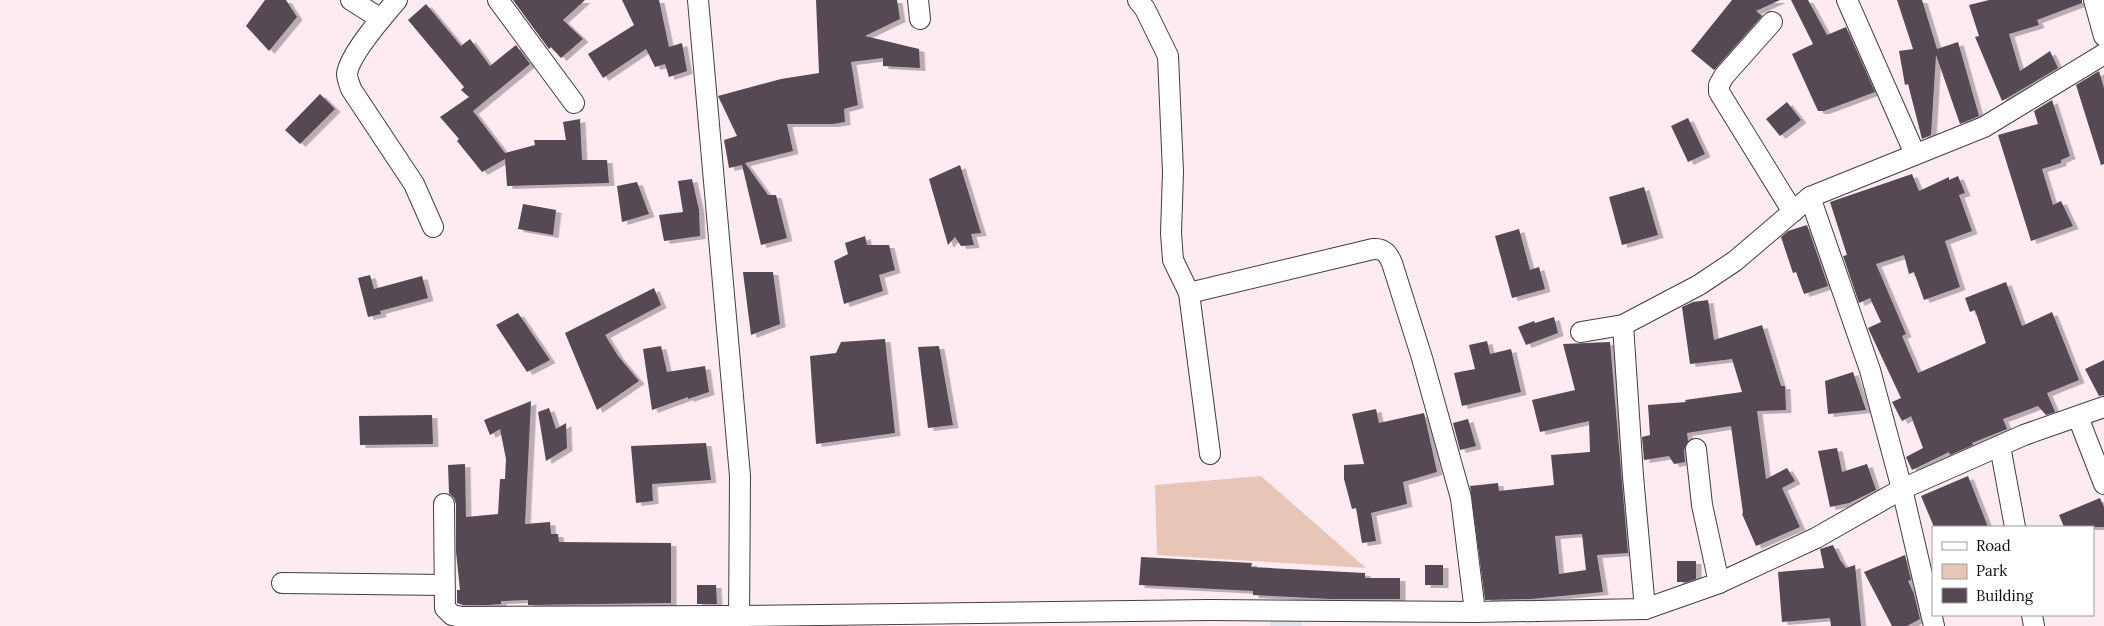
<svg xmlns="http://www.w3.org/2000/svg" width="2104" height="626" viewBox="0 0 2104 626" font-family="Lora,serif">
<defs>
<filter id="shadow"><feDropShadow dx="5.5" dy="3" stdDeviation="0" flood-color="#0004"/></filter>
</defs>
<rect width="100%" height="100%" fill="#feebf2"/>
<path fill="#e0e3eb" d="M1270,619L1302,620V626H1270Z"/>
<path fill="#e7c6b7" d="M1261,476L1366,568L1157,555L1155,485Z"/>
<g fill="#544952" fill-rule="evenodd" filter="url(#shadow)">
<path d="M265,0H286L297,17L269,51L246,26Z"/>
<path d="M513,0H585L563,20L583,39L561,58L551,47L549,49Z"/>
<path d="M622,0H659L669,47L682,43L687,71L669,77L665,64L655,67L646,49L603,78L588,54L634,25Z"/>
<path d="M816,0H897L900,19L865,36L919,49L920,68L883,66V58L851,62L858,105L844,109L845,122L833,124H787L793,151L745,163L768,195H776L787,238L761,245L742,165L729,168L724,140L737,136L718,96L781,79L819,73Z"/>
<path d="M1732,0H1780L1756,11L1762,16L1714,70L1691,51Z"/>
<path d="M1791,0H1808L1827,35L1846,27L1875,92L1824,111H1818L1792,54L1813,44Z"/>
<path d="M1897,0H1922L1937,49L1958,42L1979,116L1960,124L1936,55L1931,135L1922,139L1908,84L1905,85L1899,51L1913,49Z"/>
<path d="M1989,0H2082V3L2037,20L2039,25L2009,34L2020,71L2050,51L2058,68L2002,101L1975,37L1979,36L1969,5Z"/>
<path d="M426,4L461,46L470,39L490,66L516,45L530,64L473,111L505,153L535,145L534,140H566L563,122L580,119L582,160H607L609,183L507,186L505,159L482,172L457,141L459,139L440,117L469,97L461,90L464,87L408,20Z"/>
<path d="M2099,71L2104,88V164L2101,165L2076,85Z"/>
<path d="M320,94L335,109L300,144L285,130Z"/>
<path d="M2052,100L2070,156L2061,160V163L2042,169L2053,205L2061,201L2073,226L2031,241L1998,135L2038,124L2034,111Z"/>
<path d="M1787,102L1801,120L1780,136L1766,119Z"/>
<path d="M1688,118L1705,154L1688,162L1671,126Z"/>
<path d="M960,165L981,233L971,234L974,245L961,246L955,237L948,245L929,179Z"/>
<path d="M1912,174L1919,191L1949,177V180L1958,176L1965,193L1959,195L1972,231L1945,241L1960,287L1924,300L1914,272L1909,274L1904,255L1876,264L1906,334L1902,336L1918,373L1986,343L1975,310L1970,312L1965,298L2006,282L2022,326L2052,312L2079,380L2047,393L2055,412L2046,415L2038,406L2003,419L2007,429L1972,443L1973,445L1950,455L1949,452L1912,470L1906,457L1923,448L1911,416L1902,421L1892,402L1901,398L1868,328L1881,322L1870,298L1859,303L1843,256L1847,255L1830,202Z"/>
<path d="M692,179L699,210L700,236L664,241L659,215L683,212L678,181Z"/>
<path d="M637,182L649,214L622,222L617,186Z"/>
<path d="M1644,187L1658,235L1622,245L1609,197Z"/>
<path d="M523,204L556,210L553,235L518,229Z"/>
<path d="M1807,225L1828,286L1804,294L1796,272L1793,273L1781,237L1788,231Z"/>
<path d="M1519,229L1530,270L1539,267L1545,289L1512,298L1495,236Z"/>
<path d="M865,236L867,245H889L895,270L879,275L883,291L844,304L834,261L848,254L845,243Z"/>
<path d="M743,272H773L780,324L751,335Z"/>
<path d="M370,275L374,289L422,276L428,298L380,311L381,314L368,317L358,278Z"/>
<path d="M654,288L661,305L605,335L618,356L639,381L597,410L565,333Z"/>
<path d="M1708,300L1714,340L1762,325L1781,386H1785L1786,410L1757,411L1766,479L1787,468L1795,481L1782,488L1800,527L1756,546L1742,514L1743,513L1731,426L1687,433L1688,441L1684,450L1685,462L1674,464L1669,456L1644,460L1642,437L1650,435L1648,405L1686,402L1685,400L1742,392L1732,359L1690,364L1682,307L1693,302Z"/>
<path d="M518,313L550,360L527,372L496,325Z"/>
<path d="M1554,317L1558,333L1526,345L1518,327L1534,321L1535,323Z"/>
<path d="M885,339L895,433L816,444L810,356L836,353L841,342Z"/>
<path d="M1487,341L1490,354L1511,349L1521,392L1462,406L1454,373L1475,369L1469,345Z"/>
<path d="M1610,342L1628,553L1597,555L1603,592L1531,599L1485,600L1470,486L1498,483L1499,491L1554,485L1551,455L1590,452L1589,421L1540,432L1532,400L1575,390L1563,344ZM1582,534L1586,570L1559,574L1555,536Z"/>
<path d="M661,346L667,372L705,366L709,392L688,399V397L652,410L643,349Z"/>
<path d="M939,346L953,425L928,428L918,347Z"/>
<path d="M2104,360V395L2099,396L2085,369Z"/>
<path d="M1853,372L1866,410L1828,414L1825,381Z"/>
<path d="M531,401L525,524L550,522L551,534H558L559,542L671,543V603L528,605V600L501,601V604L488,605H463L457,603V590H460L456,552V504L454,498L449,493L448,465L465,464L466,517L498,514L500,479H505L506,459L500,429L490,435L484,420Z"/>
<path d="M549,408L556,429L566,423L567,448L546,461L538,412Z"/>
<path d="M1376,409L1379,423L1424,413L1437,472L1403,482L1407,504L1371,513L1376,541L1362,543L1356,508L1352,509L1344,479V465L1364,464L1352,414Z"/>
<path d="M432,415L433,444L360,445L359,416Z"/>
<path d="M1468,419L1476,446L1460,450L1453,423Z"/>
<path d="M706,443L711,480L652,484L653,501L636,503L631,446Z"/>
<path d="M1837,448L1842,472L1867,464L1876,490L1849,503L1830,507L1818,451Z"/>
<path d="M1968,476L1988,527H1934L1921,496Z"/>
<path d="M2100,498L2104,507V527H2064L2059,515Z"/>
<path d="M1833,545L1840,560L1846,568L1855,565L1861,626H1831L1830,618L1782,622L1778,572L1824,568L1820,549Z"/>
<path d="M1905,555L1911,580L1908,581L1914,594L1920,619L1907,626H1892L1864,572Z"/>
<path d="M1141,557L1252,563L1251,567L1365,573V578H1400V599H1330L1253,595V591L1139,585Z"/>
<path d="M1677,561H1696V579L1687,582H1677Z"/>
<rect x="1425" y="565" width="18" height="20"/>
<path d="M697,585H716L717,604H697Z"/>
</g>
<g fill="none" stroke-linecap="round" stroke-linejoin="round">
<g stroke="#3f3f3f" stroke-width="22">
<g id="minor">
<path d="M351,0L381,19"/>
<path d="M397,0C384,15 349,55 347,74C347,79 350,85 351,89L414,184L433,227"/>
<path d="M498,0L574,103"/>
<path d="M698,0L740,476L739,626"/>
<path d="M918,0L920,19"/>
<path d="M1138,0L1145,9L1168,56L1173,172L1171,233L1173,260L1189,293L1210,454"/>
<path d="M1847,0L1915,154"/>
<path d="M2094,0L2104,36"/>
<path d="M1772,22L1724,76L1719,85V92L1793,212"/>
<path d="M1189,293L1373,249C1384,248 1388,254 1392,263L1422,358L1461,498L1475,612"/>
<path d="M1623,325L1633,476L1645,609"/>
<path d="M1581,332L1623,325L1699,285L1735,261L1810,197"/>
<path d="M2078,417L2104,484"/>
<path d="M2000,446L2015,527"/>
<path d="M1696,449L1702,505L1719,583"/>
<path d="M444,504L445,608L452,615L462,617L739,616L1209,610L1475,612L1645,609L1719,583L1816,538L1902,489L2024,435L2104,407"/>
<path d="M282,583L444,585"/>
<path d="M2032,615L2034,626"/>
<path d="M1934,626L1902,489L1870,370L1810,197L1984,127L2104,54"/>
</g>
</g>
<use href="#minor" stroke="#fff" stroke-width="20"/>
</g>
<rect x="1932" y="526" width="162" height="90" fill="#ffffff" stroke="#9e9e9e"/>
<rect x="1942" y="542" width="25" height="8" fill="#ffffff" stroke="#9e9e9e"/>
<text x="1976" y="551" font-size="15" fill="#0c0c0c">Road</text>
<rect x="1942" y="564" width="25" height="15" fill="#e7c6b7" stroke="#9e9e9e"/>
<text x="1976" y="576" font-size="15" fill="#0c0c0c">Park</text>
<rect x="1942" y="588" width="25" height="15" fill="#544952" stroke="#9e9e9e"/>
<text x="1976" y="601" font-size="15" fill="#0c0c0c">Building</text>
</svg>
